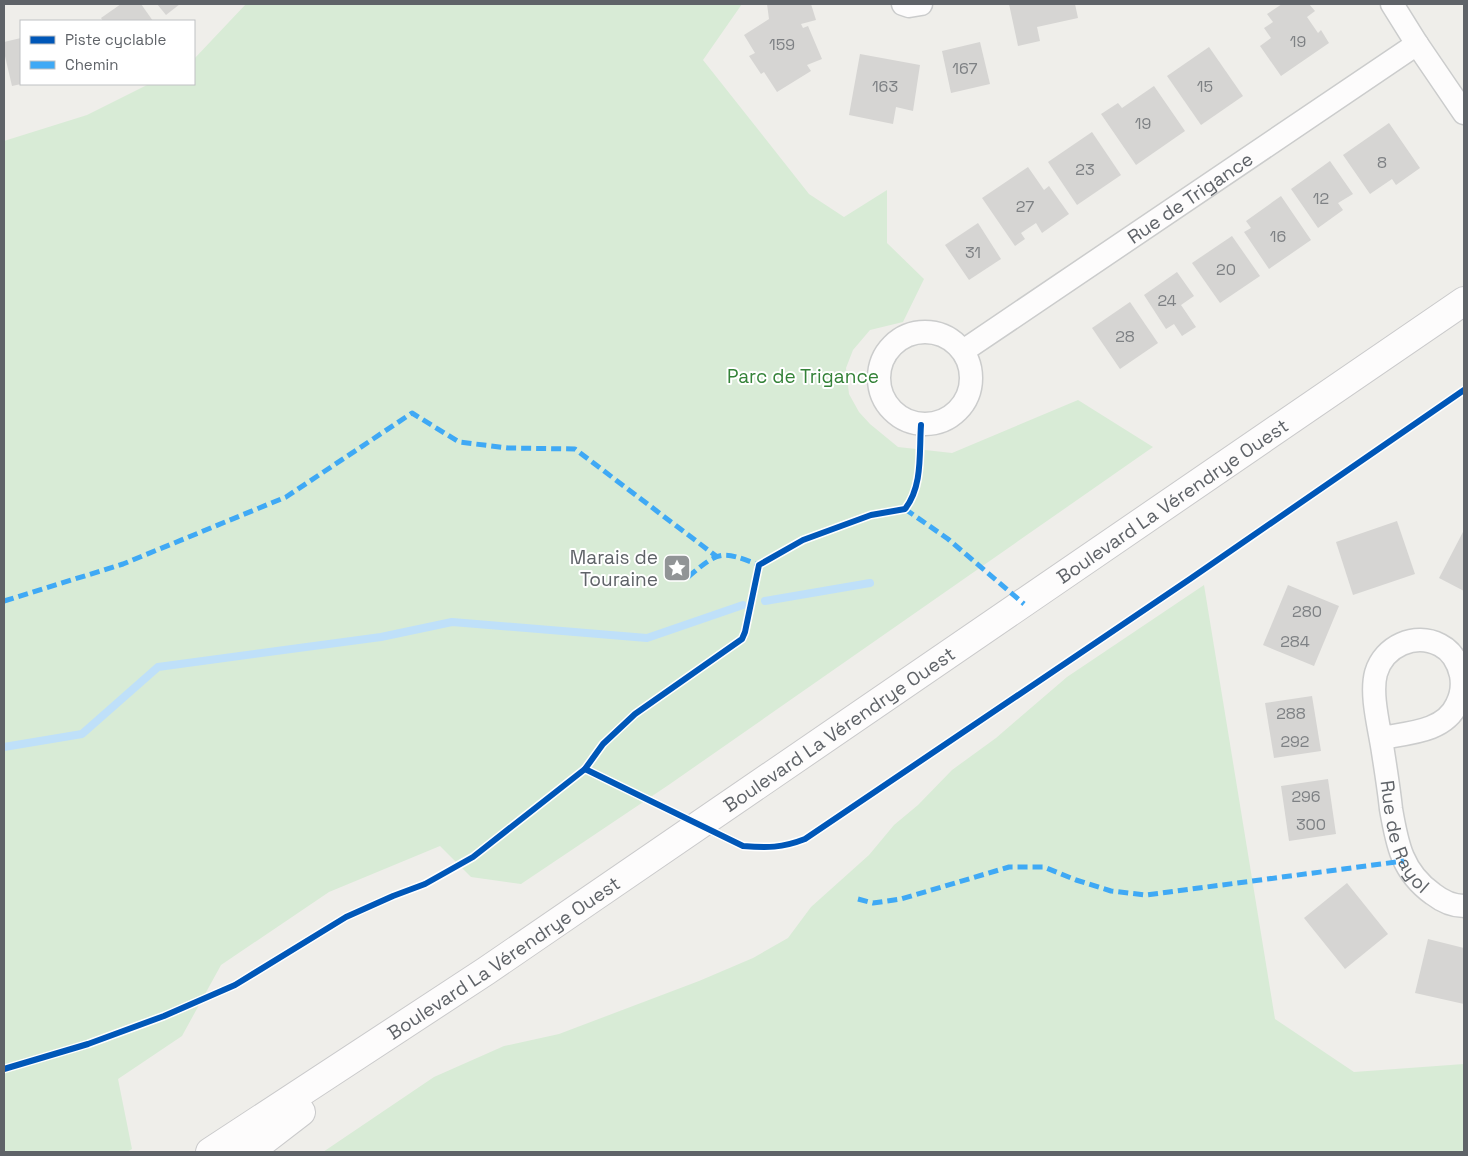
<svg xmlns="http://www.w3.org/2000/svg" width="1468" height="1156" viewBox="0 0 1468 1156" font-family="'Space Grotesk',sans-serif">
<rect width="100%" height="100%" fill="#efeeea"/>
<g fill="#d8ebd6">
<path d="M246,4H742L703,60L809,194L844,217L887,190V243L924,279L903,322L870,330L853,350L846,368L849,394L859,412L870,424L898,447L952,453L1078,400L1153,447L670,784L521,884L471,877L440,846L329,892L221,965L182,1036L118,1079L132,1149L127,1152H4V141L87,115L149,84H194V59Z"/>
<path d="M1204,585L1275,1019L1354,1072L1464,1064V1152H323L434,1077L504,1046L559,1034L699,981L753,958L788,938L811,907L869,855L894,825L918,805L952,770L996,738L1067,677Z"/>
</g>
<g fill="none" stroke-linecap="round" stroke-linejoin="round">
<g stroke="#bfe0f9" stroke-width="8">
<path d="M765,601L870,583"/>
<path d="M4,747L82,734L158,667L381,637L452,622L647,638L743,605"/>
</g>
</g>
<g fill="#d6d5d3">
<path d="M121,4H141L153,21H103L101,18Z"/>
<path d="M157,4H180L166,15Z"/>
<path d="M767,4H811L816,20L801,24L803,28L808,26L822,59L807,65L811,71L777,92L764,72L761,74L749,56L755,53L744,35L769,19Z"/>
<path d="M1009,4H1075L1078,18L1037,27L1040,41L1018,46Z"/>
<path d="M1282,4H1309L1315,11L1307,17L1318,33L1321,30L1329,43L1281,76L1260,46L1271,38L1264,28L1273,22L1267,14Z"/>
<path d="M21,38V84L12,86L4,52V42Z"/>
<path d="M980,42L990,84L951,93L942,51Z"/>
<path d="M1209,47L1243,96L1201,125L1167,76Z"/>
<path d="M860,54L920,65L913,111L896,107L893,124L849,115Z"/>
<path d="M1154,86L1185,131L1136,165L1101,114L1118,103L1122,108Z"/>
<path d="M1389,123L1420,168L1396,185L1392,179L1370,194L1343,155Z"/>
<path d="M1092,132L1121,175L1077,205L1048,162Z"/>
<path d="M1330,161L1353,194L1338,203L1343,210L1318,228L1291,189Z"/>
<path d="M1028,167L1044,190L1049,186L1069,214L1042,233L1036,223L1021,233L1025,239L1015,246L982,198Z"/>
<path d="M1281,196L1311,240L1269,269L1244,232L1251,228L1246,221Z"/>
<path d="M978,223L1001,259L969,280L945,245Z"/>
<path d="M1232,236L1260,276L1220,303L1192,263Z"/>
<path d="M1177,272L1194,296L1181,305L1196,327L1182,336L1174,324L1166,329L1144,295Z"/>
<path d="M1130,302L1158,343L1120,369L1092,328Z"/>
<path d="M1397,521L1415,574L1353,595L1336,542Z"/>
<path d="M1464,530V591L1439,578Z"/>
<path d="M1288,585L1339,606L1314,666L1263,645Z"/>
<path d="M1312,696L1321,751L1274,758L1265,703Z"/>
<path d="M1328,779L1336,834L1289,841L1281,786Z"/>
<path d="M1347,883L1388,934L1345,969L1304,918Z"/>
<path d="M1428,939L1464,948V1004L1415,993Z"/>
</g>
<g fill="none" stroke-linecap="round" stroke-linejoin="round">
<g stroke="#cbcccc" stroke-width="25">
<g id="street">
<path d="M903,4L909,6L921,4"/>
<path d="M1392,4L1417,44L1464,113"/>
<circle cx="925" cy="378" r="46"/>
<path id="s1" d="M963,351L1417,44"/>
<path id="s2" d="M1381,738C1407,733 1445,732 1457,704C1462,694 1463,686 1461,675C1458,662 1452,651 1440,645C1415,632 1384,646 1376,673C1370,695 1380,730 1383,752C1386,771 1389,790 1391,809C1397,844 1402,872 1433,894C1442,901 1453,906 1464,906"/>
</g>
</g>
<g stroke="#cacacb" stroke-width="30">
<g id="secondary">
<path id="s3" d="M210,1152L486,971L1464,301"/>
<path d="M249,1152L301,1112"/>
</g>
</g>
<use href="#street" stroke="#fdfcfc" stroke-width="22"/>
<use href="#secondary" stroke="#fdfcfc" stroke-width="28"/>
<g stroke="#3fa9f5" stroke-width="5" stroke-dasharray="10 5" stroke-linecap="butt">
<path d="M905,509L948,539L1024,604"/>
<path d="M688,577C719,551 721,550 759,565"/>
<path d="M4,601L123,564L286,497L412,413L459,442L508,448L575,449L716,556"/>
<path d="M858,899L873,903L901,899L1009,867H1044L1076,880L1111,891L1146,895L1404,861"/>
</g>
<g stroke="#fff" stroke-width="9">
<g id="cycleway">
<path d="M585,769L603,744L635,714L742,639L745,632L759,565L803,540L871,515L905,509C923,486 919,453 921,425"/>
<path d="M4,1069L88,1044L164,1016L235,985L346,917L393,896L425,884L473,857L585,769L743,846C767,848 782,848 805,839L1190,579L1464,390"/>
</g>
</g>
<use href="#cycleway" stroke="#0057b8" stroke-width="6"/>
</g>
<defs>
<g id="sight-square" transform="scale(1.4375)"><rect x="-9" y="-9" width="18" height="18" rx="4" fill="#919496" stroke="#fff"/><path d="M0-6L1.8-2.2L6-1.7L2.9 1.2L3.7 5.4L0 3.3L-3.7 5.4L-2.9 1.2L-6-1.7L-1.8-2.2Z" fill="#fff"/></g>
</defs>
<g fill-rule="evenodd">
<use href="#sight-square" x="677" y="568"/>
</g>
<g text-anchor="middle" dominant-baseline="central" stroke-width="4" stroke-linejoin="round" paint-order="stroke">
<g font-size="16" fill="#7e8184">
<text x="1298" y="41">19</text>
<text x="782" y="44">159</text>
<text x="965" y="68">167</text>
<text x="885" y="86">163</text>
<text x="1205" y="86">15</text>
<text x="1143" y="123">19</text>
<text x="1382" y="162">8</text>
<text x="1085" y="169">23</text>
<text x="1321" y="198">12</text>
<text x="1025" y="206">27</text>
<text x="1278" y="236">16</text>
<text x="973" y="252">31</text>
<text x="1226" y="269">20</text>
<text x="1167" y="300">24</text>
<text x="1125" y="336">28</text>
<text x="1307" y="611">280</text>
<text x="1295" y="641">284</text>
<text x="1291" y="713">288</text>
<text x="1295" y="741">292</text>
<text x="1306" y="796">296</text>
<text x="1311" y="824">300</text>
</g>
<g font-size="19" fill="#5f6368" stroke="#fff">
<text stroke="none"><textPath href="#s1" startOffset="274">Rue de Trigance</textPath></text>
<text stroke="none"><textPath href="#s3" startOffset="1162">Boulevard La Vérendrye Ouest</textPath></text>
<text stroke="none"><textPath href="#s3" startOffset="758">Boulevard La Vérendrye Ouest</textPath></text>
<text stroke="none"><textPath href="#s2" startOffset="402">Rue de Rayol</textPath></text>
<text stroke="none"><textPath href="#s3" startOffset="352">Boulevard La Vérendrye Ouest</textPath></text>
</g>
<g font-size="19" fill="#348238" stroke="#fff">
<text x="803" y="376">Parc de Trigance</text>
</g>
<g font-size="19" fill="#5f6368" stroke="#fff" text-anchor="end">
<text x="658" y="557">Marais de<tspan x="658" dy="22">Touraine</tspan></text>
</g>
</g>
<rect width="1468" height="1156" fill="none" stroke="#5f6368" stroke-width="10"/>
<rect x="20" y="20" width="175" height="65" fill="#ffffff" stroke="#bfc1c3"/>
<rect x="30" y="36" width="25" height="8" fill="#0057b8" stroke="#bfc1c3"/>
<text x="65" y="45" font-size="15" fill="#5f6368">Piste cyclable</text>
<rect x="30" y="61" width="25" height="8" fill="#3fa9f5" stroke="#bfc1c3"/>
<text x="65" y="70" font-size="15" fill="#5f6368">Chemin</text>
</svg>
